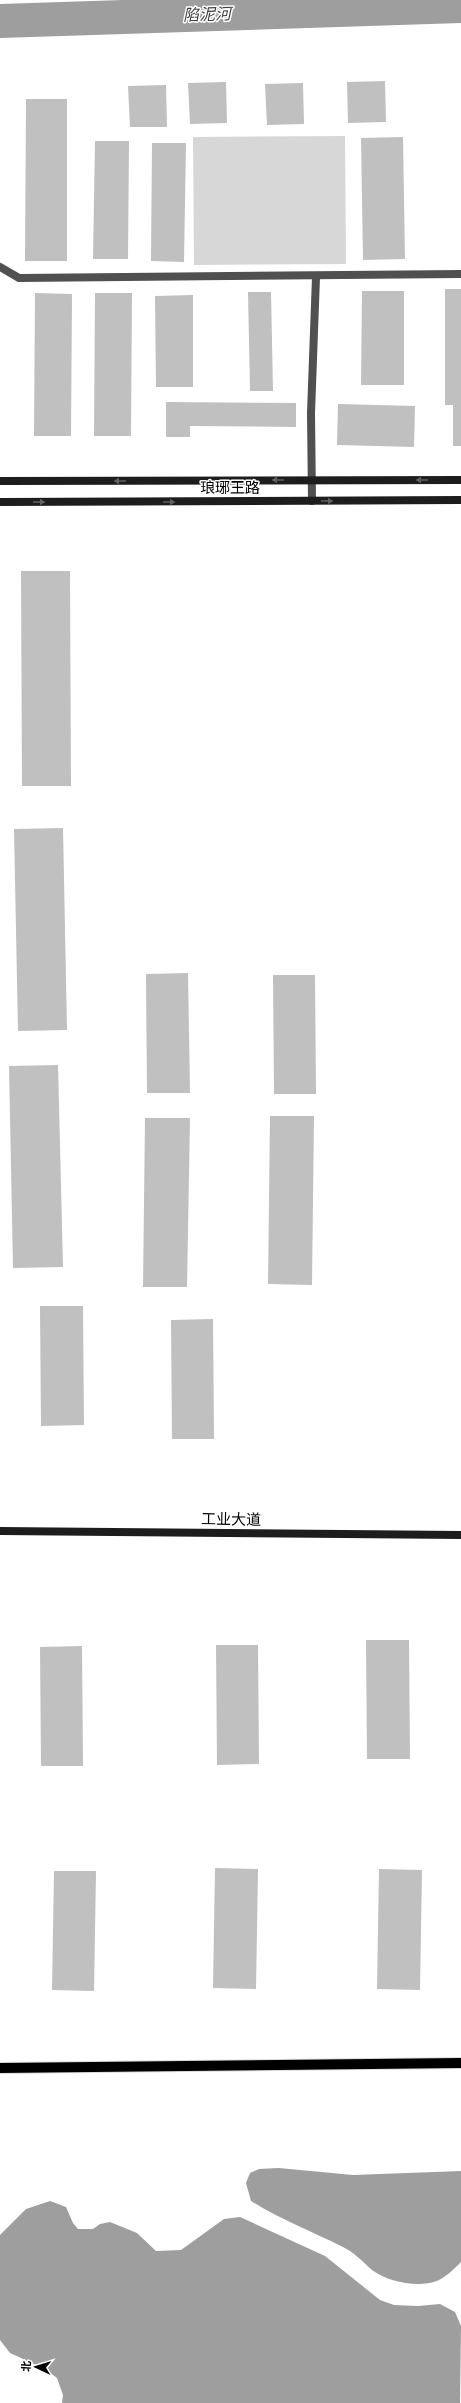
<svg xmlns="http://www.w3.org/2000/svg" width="461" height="2403" viewBox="0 0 461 2403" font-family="'PT Sans Narrow','Noto Sans SC',sans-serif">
<rect width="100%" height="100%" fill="#fff"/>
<path fill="#d7d7d7" d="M345,136L346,264L194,265L193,137Z"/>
<g fill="#9e9e9e">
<path d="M279,2168L353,2175L461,2171V2262C454,2269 446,2277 437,2281C418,2288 388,2282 372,2270C362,2261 354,2252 341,2246C310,2231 280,2219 251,2201L246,2183L250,2173L259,2169Z"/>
<path d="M50,2201L66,2207L73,2223L78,2229H93L100,2224L110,2222L137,2233L156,2251L181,2250L224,2219L240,2217L325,2256L380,2300L394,2305L418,2306L440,2304L455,2312L461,2326L460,2403H62L63,2395L57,2378L45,2369L10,2353L0,2340V2235L26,2209Z"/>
</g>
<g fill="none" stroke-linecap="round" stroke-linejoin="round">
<path stroke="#9e9e9e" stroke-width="34" d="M0,21L461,6"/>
</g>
<g fill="#c0c0c0">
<path d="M385,81L386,122L348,123L347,82Z"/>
<path d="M226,82L227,123L190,124L188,83Z"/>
<path d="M303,83L304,124L267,125L265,84Z"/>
<path d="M166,85L167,127H130L128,86Z"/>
<path d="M26,99H67V261H25Z"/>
<path d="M403,137L405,259L363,260L361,138Z"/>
<path d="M95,141H129L128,259H93Z"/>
<path d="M152,143H186L184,262L151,261Z"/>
<path d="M445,289H461V446H453V405H445Z"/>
<path d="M362,291H404V385H361Z"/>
<path d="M248,292H271L273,391H250Z"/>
<path d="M35,293L72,294L71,436H34Z"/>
<path d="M95,293H132L131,436H94Z"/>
<path d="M193,295V387H156L155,296Z"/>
<path d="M166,402L296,403V427L190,426V437H166Z"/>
<path d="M338,404L415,406L414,447L337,445Z"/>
<path d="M21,571H70L71,786H22Z"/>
<path d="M63,828L67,1030L18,1031L14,829Z"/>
<path d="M188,973L190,1093H147L146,974Z"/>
<path d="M273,975H315L316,1094H274Z"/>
<path d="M58,1065L63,1267L13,1268L9,1066Z"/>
<path d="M270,1116H314L312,1285L268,1284Z"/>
<path d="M145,1118H190L187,1287H143Z"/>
<path d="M40,1306H83L84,1425L41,1426Z"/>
<path d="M213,1319L214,1439H172L171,1320Z"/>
<path d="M366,1640H409L410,1759H367Z"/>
<path d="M216,1645H258L259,1764L217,1765Z"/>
<path d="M82,1646L83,1766H41L40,1647Z"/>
<path d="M215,1868L258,1869L256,1989L213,1988Z"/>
<path d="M379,1869L422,1870L420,1990L377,1989Z"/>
<path d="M54,1871H96L94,1991L52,1990Z"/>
</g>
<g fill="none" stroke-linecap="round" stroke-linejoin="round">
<g stroke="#dbdbdb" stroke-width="12">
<path id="primary" d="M0,2068L461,2063"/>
</g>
<g stroke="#505050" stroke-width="8">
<path d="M0,267L19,278L461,274"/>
<path d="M312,501L311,413L316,277"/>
</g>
<g stroke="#1d1d1d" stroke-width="8">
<path d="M0,481L461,480"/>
<path d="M0,502L461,500"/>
<path d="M0,1531L461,1535"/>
</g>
<use href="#primary" stroke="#000" stroke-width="10"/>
</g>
<defs><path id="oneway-solid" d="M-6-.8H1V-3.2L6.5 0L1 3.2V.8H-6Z"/></defs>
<g fill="#616161">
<use href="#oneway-solid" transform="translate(278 480) rotate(180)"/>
<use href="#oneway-solid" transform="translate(422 480) rotate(180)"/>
<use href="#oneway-solid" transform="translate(120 481) rotate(180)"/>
<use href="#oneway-solid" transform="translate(327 501)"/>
<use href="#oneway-solid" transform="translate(39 502)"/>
<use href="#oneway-solid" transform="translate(169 502)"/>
</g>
<g text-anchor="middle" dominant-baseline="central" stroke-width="3" stroke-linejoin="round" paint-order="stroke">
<g font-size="15" fill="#000" stroke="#fff">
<text x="230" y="487">琅琊王路</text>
<text transform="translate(231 1519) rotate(1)">工业大道</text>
</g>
<g font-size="16" font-style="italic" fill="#3f3f3f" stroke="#fff">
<text transform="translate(207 14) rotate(-2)">陷泥河</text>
</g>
</g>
<g transform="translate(36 2367) rotate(274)" stroke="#ffffff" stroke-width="3" paint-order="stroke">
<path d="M0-3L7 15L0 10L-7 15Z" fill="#000000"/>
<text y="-6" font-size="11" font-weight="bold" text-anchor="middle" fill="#000000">北</text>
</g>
</svg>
